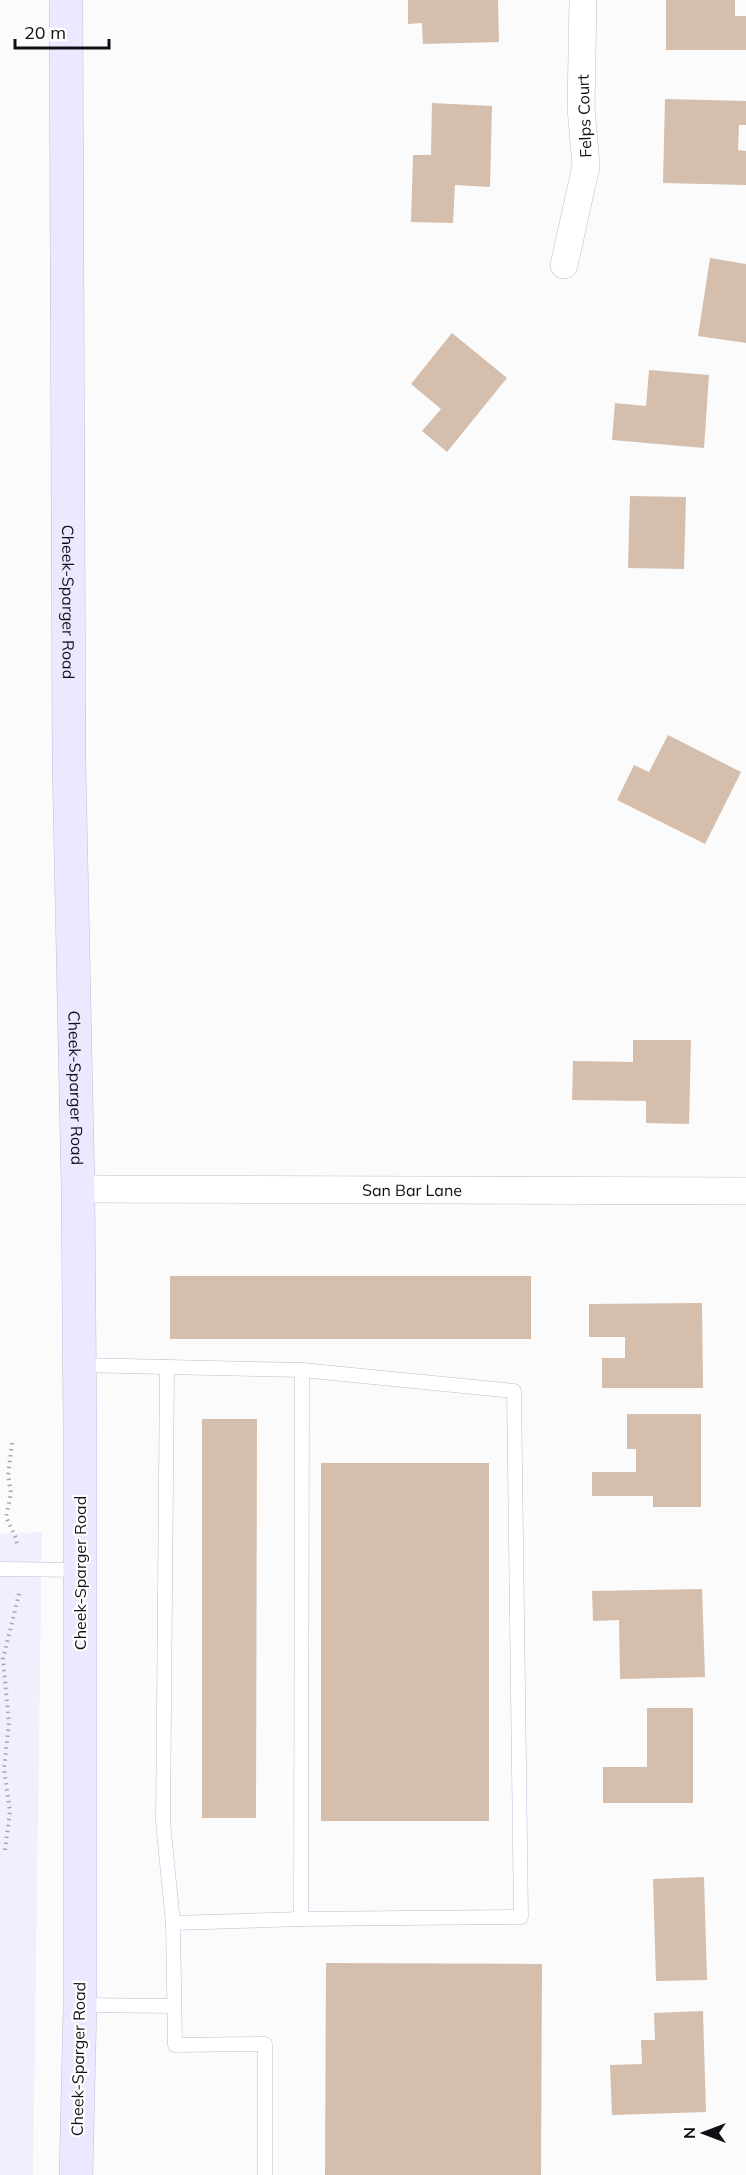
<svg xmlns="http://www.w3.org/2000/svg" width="746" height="2175" viewBox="0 0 746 2175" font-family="Mulish,sans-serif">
<rect width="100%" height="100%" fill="#fbfbfb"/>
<path fill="#f1effd" d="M42,1532L33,2175H0V1534Z"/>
<g fill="#d5beac">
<path d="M408,0H498L499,42L423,44L422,23L408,24Z"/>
<path d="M666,0H735V16H746V50H666Z"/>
<path d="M665,99L746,101V125H739L738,150L746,151V185L663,183Z"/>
<path d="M432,103L492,106L490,187L455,185L453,223L411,222L413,155H431Z"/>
<path d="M710,258L746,264V343L698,336Z"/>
<path d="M452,333L507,378L447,452L422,431L441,409L411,384Z"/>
<path d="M649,370L709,375L704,448L612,440L615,403L646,406Z"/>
<path d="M630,496L686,497L684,569L628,568Z"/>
<path d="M668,735L741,772L705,844L617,800L634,765L649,772Z"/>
<path d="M633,1040H691L689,1124L646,1123V1101L572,1100L573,1061L633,1062Z"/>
<rect x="170" y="1276" width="361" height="63"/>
<path d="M702,1303L703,1388H602V1358H625V1337H589V1304Z"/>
<path d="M627,1414H701V1507H653V1496H592V1472H636V1449H627Z"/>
<path d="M202,1419H257L256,1818H202Z"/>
<rect x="321" y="1463" width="168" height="358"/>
<path d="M702,1589L705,1677L620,1679L619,1620L593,1621L592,1591Z"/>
<path d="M647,1708H693V1803H603V1767H647Z"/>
<path d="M704,1877L707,1980L656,1981L653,1879Z"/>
<path d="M326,1963L542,1964L541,2175H325Z"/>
<path d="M703,2011L706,2112L612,2115L610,2065L642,2064L641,2040H655L654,2013Z"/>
</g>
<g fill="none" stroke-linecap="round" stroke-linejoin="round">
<g stroke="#bfbcd6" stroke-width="15">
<g id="lane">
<path d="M79,1365L302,1370L301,1919L173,1923L175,2045L265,2044V2175"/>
<path d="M167,1367L163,1822L173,1923"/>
<path d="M0,1569L81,1570"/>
<path d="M301,1919L521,1917L514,1391L302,1370"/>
<path d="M80,2005L174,2006"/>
</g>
</g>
<g stroke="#bfbcd6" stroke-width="28">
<g id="street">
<path d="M564,265L586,166L581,108L583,0"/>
<path id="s1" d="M78,1189L746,1191"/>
</g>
</g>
<g stroke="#bfbcd6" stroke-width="34">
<g id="secondary">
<path id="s2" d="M66,0L69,763L78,1189L80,1432V2005L76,2175"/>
</g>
</g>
<g stroke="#a7a7aa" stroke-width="4" stroke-dasharray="1.5 4.5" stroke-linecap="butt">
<path d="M12,1443L8,1475L11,1493L6,1517L16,1538L17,1547"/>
<path d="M5,1850L10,1812L4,1769L9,1723L3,1659L20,1590"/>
</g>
<use href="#lane" stroke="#fff" stroke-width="14"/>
<use href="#street" stroke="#fff" stroke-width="27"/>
<use href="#secondary" stroke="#ece8ff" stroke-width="33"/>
</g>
<g text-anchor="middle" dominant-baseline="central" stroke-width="4.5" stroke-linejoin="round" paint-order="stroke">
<g font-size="16" fill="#100f18" stroke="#fff">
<text transform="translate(584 116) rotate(-92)">Felps Court</text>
<text stroke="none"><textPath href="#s2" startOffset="602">Cheek-Sparger Road</textPath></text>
<text stroke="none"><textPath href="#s2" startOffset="1088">Cheek-Sparger Road</textPath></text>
<text stroke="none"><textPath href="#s1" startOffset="334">San Bar Lane</textPath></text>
<text transform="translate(80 1573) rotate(-90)">Cheek-Sparger Road</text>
<text transform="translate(78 2059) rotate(-89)">Cheek-Sparger Road</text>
</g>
</g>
<g transform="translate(704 2133) rotate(270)" stroke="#ffffff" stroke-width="4.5" paint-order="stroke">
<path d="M0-4.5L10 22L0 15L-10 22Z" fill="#100f18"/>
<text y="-9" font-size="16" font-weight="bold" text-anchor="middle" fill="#100f18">N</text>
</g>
<path d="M15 39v9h94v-9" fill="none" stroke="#100f18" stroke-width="3"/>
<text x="24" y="39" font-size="18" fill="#100f18" stroke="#ffffff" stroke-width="4.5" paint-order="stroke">20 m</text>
</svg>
